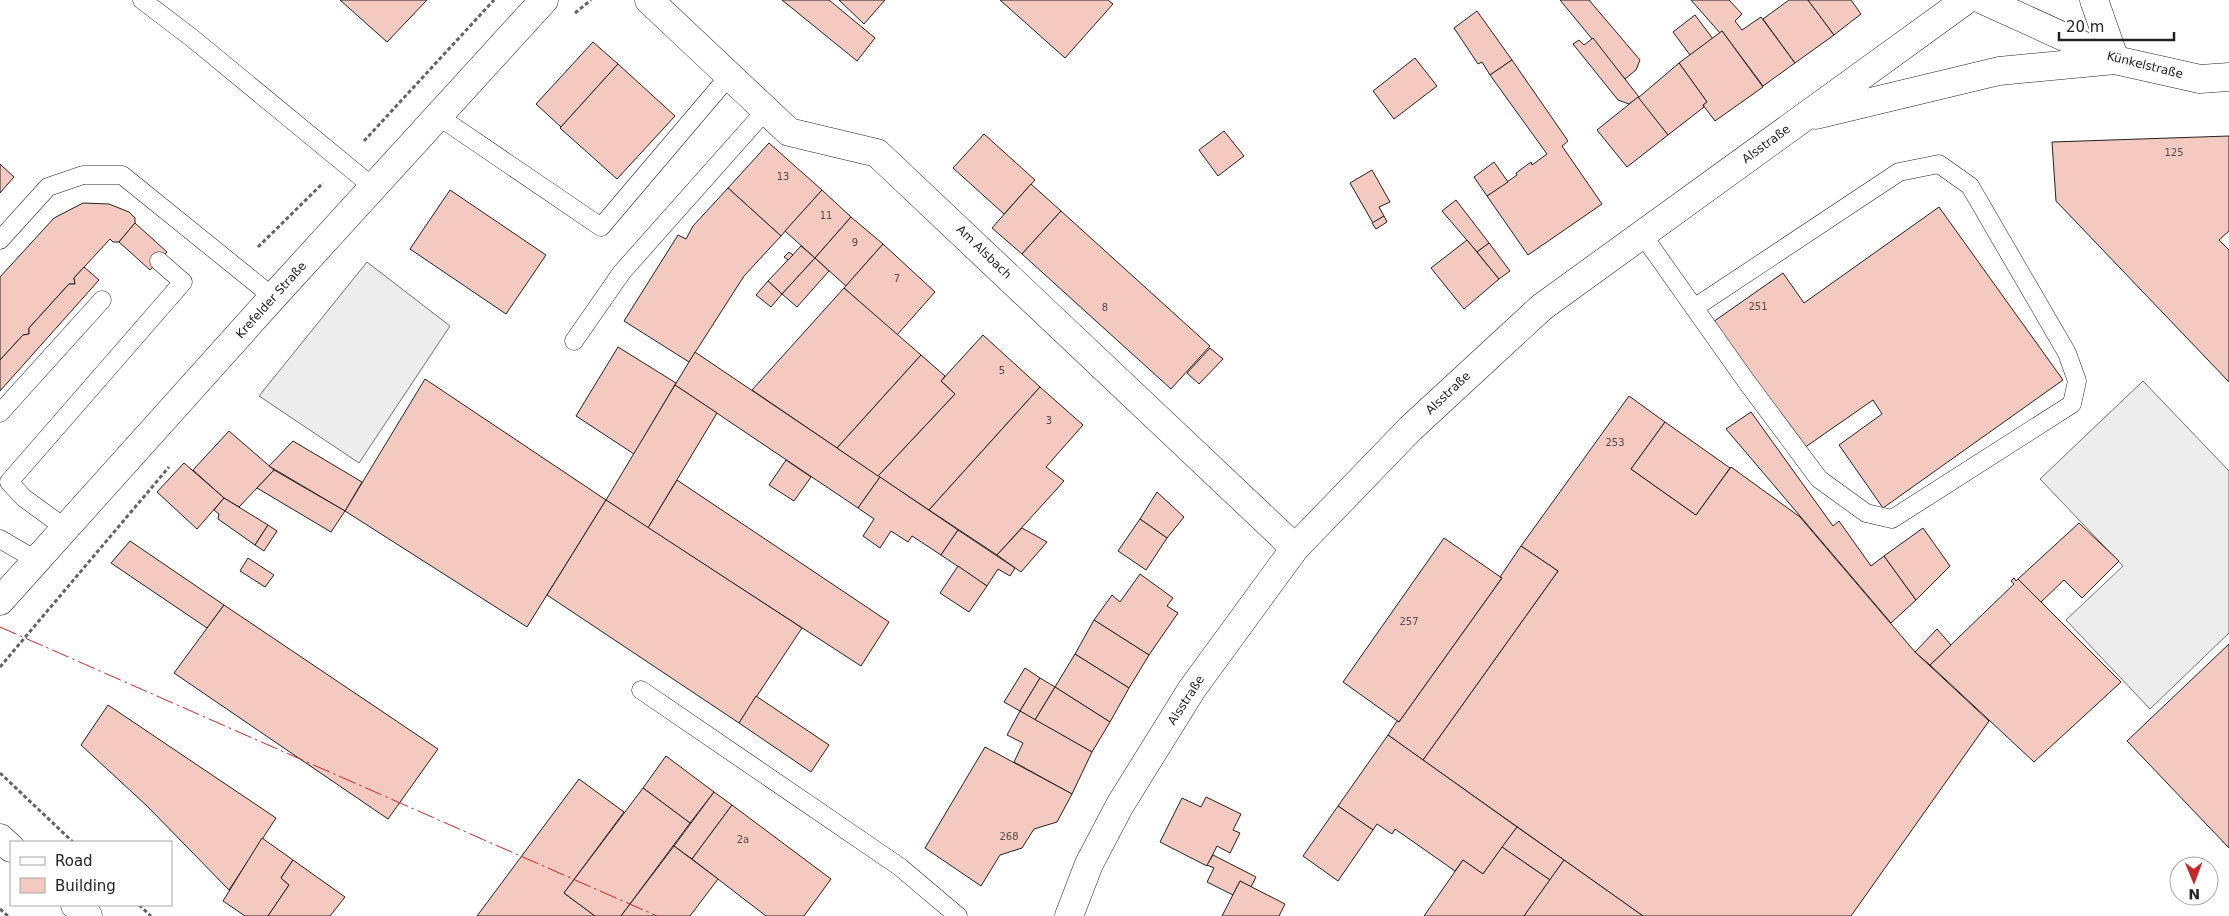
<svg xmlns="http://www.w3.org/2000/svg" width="2229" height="916" viewBox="0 0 2229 916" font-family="'DejaVu Sans',sans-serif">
<rect width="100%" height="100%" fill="#fff"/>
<g fill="#ededed" stroke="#6f6f6f">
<path d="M367,262L450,326L359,463L259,396Z"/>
<path d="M2143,381L2229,471V633L2150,709L2066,620L2123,566L2040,479Z"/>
</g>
<g fill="#f3c9c0" stroke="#222">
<path d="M340,0H427L387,42Z"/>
<path d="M782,0H829L875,38L857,61Z"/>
<path d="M839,0H885L864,24Z"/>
<path d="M1000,0H1108L1113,4L1065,58Z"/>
<path d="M1560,0H1589L1640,60L1636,70L1625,79Z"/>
<path d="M1691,0H1729L1742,14L1735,21L1742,30L1761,17L1795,63L1763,86L1722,31L1720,33Z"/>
<path d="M1789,0H1808L1834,35L1795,63L1763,19Z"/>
<path d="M1808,0H1851L1861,14L1834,35Z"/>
<path d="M1477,11L1512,60L1490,75L1482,62L1478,64L1454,28Z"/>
<path d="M1695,15L1713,39L1690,55L1673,32Z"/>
<path d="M1722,31L1763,87L1715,121L1703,105L1707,102L1679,63Z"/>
<path d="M1593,38L1639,97L1629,104L1618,100L1573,44L1579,40L1584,45Z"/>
<path d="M593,42L618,64L561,127L536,104Z"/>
<path d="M1415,58L1437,86L1394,119L1373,91Z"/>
<path d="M1512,60L1568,141L1562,146L1602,204L1528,255L1487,196L1517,175L1516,173L1531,162L1532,165L1547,154L1490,75Z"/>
<path d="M1679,63L1707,102L1703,105L1704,107L1668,135L1638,98Z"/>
<path d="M618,64L675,116L617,179L560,128Z"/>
<path d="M1638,97L1668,135L1627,167L1597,130Z"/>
<path d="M1224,131L1244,156L1218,176L1199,150Z"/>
<path d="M984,134L1035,180L1004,214L953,168Z"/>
<path d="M2229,136V231L2219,240L2229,250V382L2056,201L2052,142Z"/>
<path d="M769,143L822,190L781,236L728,188Z"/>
<path d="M1494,162L1508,182L1487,196L1474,177Z"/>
<path d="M0,164L14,177L0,193Z"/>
<path d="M1372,170L1390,202L1379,207L1384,216L1373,223L1350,183Z"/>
<path d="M1031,184L1061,211L1022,254L992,228Z"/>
<path d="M728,188L781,236L744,276L689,362L624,321L678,235L686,239L693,226Z"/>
<path d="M450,190L546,255L506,314L410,249Z"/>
<path d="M822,190L851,217L815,258L785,231Z"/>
<path d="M1456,200L1489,243L1477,252L1442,211Z"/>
<path d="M83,203L109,204L129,212L135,218V223L119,242H113L110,239L74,278L75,284H69L29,328V334L23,335L0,360V277L54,218Z"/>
<path d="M1939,207L2063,380L1883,508L1839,445L1882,414L1873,400L1804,448L1713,322L1783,273L1804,303Z"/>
<path d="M1061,211L1210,346L1171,389L1022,254Z"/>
<path d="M1384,216L1387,222L1376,229L1372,223Z"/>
<path d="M851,217L883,244L846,286L815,258Z"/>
<path d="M135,223L167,252L150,270L119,242Z"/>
<path d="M1467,240L1499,279L1464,309L1431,268Z"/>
<path d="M1489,243L1510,271L1499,279L1477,252Z"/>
<path d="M883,244L935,292L897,335L844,288Z"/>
<path d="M801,246L815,258L782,294L768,281Z"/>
<path d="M789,252L793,255L788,260L784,257Z"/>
<path d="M815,258L829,271L797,307L782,294Z"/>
<path d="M84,267L99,280L0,391V360L23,335L29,334V328L69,284H75L74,278Z"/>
<path d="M768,281L782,294L771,307L756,295Z"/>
<path d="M844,288L921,355L837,448L752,390Z"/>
<path d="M983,335L1040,387L929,510L878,476L955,394L941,381Z"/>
<path d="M618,347L676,383L634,454L576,416Z"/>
<path d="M1210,348L1223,359L1199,384L1187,373Z"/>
<path d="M695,352L880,477L858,508L675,385Z"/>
<path d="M921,355L945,376L941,381L955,394L878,476L837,448Z"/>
<path d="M425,379L606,500L527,627L345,511Z"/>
<path d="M675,385L717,413L648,528L606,500Z"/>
<path d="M1040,387L1083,425L1046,467L1064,481L997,555L929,510Z"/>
<path d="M1629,396L1665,422L1631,469L1696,515L1731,467L1800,517L1915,652L1989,721L1851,916H1643L1423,760L1558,571L1521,546Z"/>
<path d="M1751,412L1833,526L1839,521L1871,566L1884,556L1916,600L1891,623L1726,429Z"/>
<path d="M1665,422L1730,468L1696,515L1631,469Z"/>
<path d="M229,431L274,470L239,507L224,498L193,470Z"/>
<path d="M293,441L362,482L345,511L269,466Z"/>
<path d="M786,460L811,477L794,501L769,485Z"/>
<path d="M184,463L224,498L197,529L157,492Z"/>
<path d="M274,470L345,511L331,532L257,488Z"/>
<path d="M880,477L958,530L941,555L912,536L908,542L891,531L880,548L863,536L874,519L858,508Z"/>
<path d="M677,480L889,622L861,666L648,528Z"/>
<path d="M1157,492L1184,517L1167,538L1140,519Z"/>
<path d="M224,498L268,525L255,545L218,519L219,514L214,510Z"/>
<path d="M606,500L802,628L739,723L547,595Z"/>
<path d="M1140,519L1167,538L1146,570L1118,551Z"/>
<path d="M2079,523L2119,561L2082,598L2064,580L2041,602L2018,579Z"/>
<path d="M268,525L277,531L264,551L255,545Z"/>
<path d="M1022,528L1047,542L1021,572L997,555Z"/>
<path d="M1923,528L1950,566L1916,600L1884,556Z"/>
<path d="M958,530L1015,568L1010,576L998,569L987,586L941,555Z"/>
<path d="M1444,538L1502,578L1399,722L1343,682Z"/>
<path d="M130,541L224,605L207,628L111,563Z"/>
<path d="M1521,546L1558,571L1423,760L1388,735L1397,721L1399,722L1502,578L1500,577Z"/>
<path d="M248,558L274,575L265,587L240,571Z"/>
<path d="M958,566L987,586L969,612L940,593Z"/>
<path d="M1140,574L1173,598L1167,606L1178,613L1149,655L1094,620L1112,595L1120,602Z"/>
<path d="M2014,578L2016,581L2018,579L2121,682L2034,762L1930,665L2014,584L2011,581Z"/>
<path d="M224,605L438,749L388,819L174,673Z"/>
<path d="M1094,620L1149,655L1129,688L1075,654Z"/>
<path d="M1937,629L1951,645L1930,665L1915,652Z"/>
<path d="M2229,644V848L2127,741Z"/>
<path d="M1075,654L1129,688L1110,722L1055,687Z"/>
<path d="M1025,668L1040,678L1020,711L1004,702Z"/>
<path d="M1040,678L1055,687L1035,720L1020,711Z"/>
<path d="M1055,687L1110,722L1092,752L1035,720Z"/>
<path d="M756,696L829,745L811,772L739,723Z"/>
<path d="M108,705L276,818L229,890L147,806L81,745Z"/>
<path d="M1020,711L1092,752L1072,794L1014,762L1023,743L1007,735Z"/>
<path d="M1388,735L1517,827L1483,874L1463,860L1455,871L1395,829L1392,834L1377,824L1373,830L1338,806Z"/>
<path d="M985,747L1072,794L1057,822L1034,829L1022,848L1000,855L981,886L925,848Z"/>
<path d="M666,756L714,792L690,823L643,788Z"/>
<path d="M579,779L624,812L564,893L595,916H477Z"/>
<path d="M643,788L690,823L621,916H595L564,893Z"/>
<path d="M714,792L732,805L692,859L674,846Z"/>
<path d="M1206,797L1241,814L1233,830L1240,833L1230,853L1217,846L1207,866L1160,842L1182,798L1201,807Z"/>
<path d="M732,805L831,879L804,916H766L692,859Z"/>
<path d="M1338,806L1373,830L1338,881L1303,856Z"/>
<path d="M1517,827L1564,860L1550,880L1502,847Z"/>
<path d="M262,838L293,860L281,878L289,885L268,916H245L223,901Z"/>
<path d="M674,846L718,879L690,916H621Z"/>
<path d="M1502,847L1550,880L1524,916H1424L1463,860L1483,874Z"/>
<path d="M1213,855L1256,877L1251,887L1240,881L1233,895L1207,882L1214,868L1207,865Z"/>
<path d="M293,860L345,897L330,916H268L289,885L281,878Z"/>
<path d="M1564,860L1643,916H1524Z"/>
<path d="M1240,881L1285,904L1279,916H1222Z"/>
</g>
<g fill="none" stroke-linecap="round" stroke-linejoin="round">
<g stroke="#222" stroke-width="19">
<g id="service">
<path d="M142,0L192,38L373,187"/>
<path d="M438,116L601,227L729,76"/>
<path d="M1642,234L1746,381L1819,479L1866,513L1892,519L2072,404L2077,381L2067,353L1970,186L1939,164L1899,172L1694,308"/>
<path d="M0,240L48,187L83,175H122L273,297"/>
<path d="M574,341L622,272L766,110"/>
<path d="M0,413L102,300"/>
<path d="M65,528L24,498L9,482L183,282L159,261"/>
<path d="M0,539L36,560"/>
<path d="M641,690L900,867L958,916"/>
</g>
</g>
<g stroke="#222" stroke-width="29">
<path id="minor" d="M649,0L789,132L877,153L1295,548"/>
</g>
<g stroke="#222" stroke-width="29">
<g id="tertiary">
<path d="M1983,0L2115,60L2200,79L2229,77"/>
<path d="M1816,115L1999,71L2115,60L2094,0"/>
<path d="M1069,916L1089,864L1120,805L1192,689L1295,548L1411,428L1542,307L1966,0"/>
</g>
</g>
<g stroke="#222" stroke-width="29">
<path id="secondary" d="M0,601L273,297L544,0"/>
</g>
<g stroke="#222" stroke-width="29">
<g id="primary">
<path d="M0,838L11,848"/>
<path d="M75,905L88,916"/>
</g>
</g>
<g stroke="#646464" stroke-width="3" stroke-dasharray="4 2.5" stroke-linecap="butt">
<path d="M575,13L591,0"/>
<path d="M364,141L494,0"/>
<path d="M258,247L323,183"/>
<path d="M0,667L169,467"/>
<path d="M0,773L73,842"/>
<path d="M139,905L151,916"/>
<path d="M0,909L8,916"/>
</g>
<use href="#service" stroke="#fff" stroke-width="18"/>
<use href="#minor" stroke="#fff" stroke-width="28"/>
<use href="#tertiary" stroke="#fff" stroke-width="28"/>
<use href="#secondary" stroke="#fff" stroke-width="28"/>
<use href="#primary" stroke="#fff" stroke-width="28"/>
<path stroke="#c62828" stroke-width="1" stroke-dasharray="18 4 2.5 4" stroke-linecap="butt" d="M0,627L657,916"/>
</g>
<g text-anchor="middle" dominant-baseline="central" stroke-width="4" stroke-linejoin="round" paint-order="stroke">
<g font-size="10" fill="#564c4a">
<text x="2174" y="152">125</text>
<text x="783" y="176">13</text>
<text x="826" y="215">11</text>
<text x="855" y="242">9</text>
<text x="897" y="278">7</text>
<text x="1758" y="306">251</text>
<text x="1105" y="307">8</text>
<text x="1002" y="370">5</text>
<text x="1049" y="420">3</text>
<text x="1615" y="442">253</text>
<text x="1409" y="621">257</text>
<text x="1009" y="836">268</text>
<text x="743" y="839">2a</text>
</g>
<g font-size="12" fill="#222" stroke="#fff">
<text transform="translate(2145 65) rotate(14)">Künkelstraße</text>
<text transform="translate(1766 144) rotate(-36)">Alsstraße</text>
<text transform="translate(984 252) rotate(44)">Am Alsbach</text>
<text transform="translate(271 300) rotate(-48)">Krefelder Straße</text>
<text transform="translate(1448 393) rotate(-43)">Alsstraße</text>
<text transform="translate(1186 700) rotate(-57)">Alsstraße</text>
</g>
</g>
<rect x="10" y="841" width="162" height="65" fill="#ffffff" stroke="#a7a7a7"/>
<rect x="20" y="857" width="25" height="8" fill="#ffffff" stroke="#a7a7a7"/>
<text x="55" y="866" font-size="15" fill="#222222">Road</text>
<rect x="20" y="878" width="25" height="15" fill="#f3c9c0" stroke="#a7a7a7"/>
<text x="55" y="891" font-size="15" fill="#222222">Building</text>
<g transform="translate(2194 881) rotate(179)"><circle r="24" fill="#ffffff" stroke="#a7a7a7"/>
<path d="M0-4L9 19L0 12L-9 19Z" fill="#c62828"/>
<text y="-8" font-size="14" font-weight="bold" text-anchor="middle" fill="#222222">N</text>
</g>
<path d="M2059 32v8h115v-8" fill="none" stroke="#222222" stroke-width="2.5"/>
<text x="2066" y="32" font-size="15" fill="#222222" stroke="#ffffff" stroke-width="4" paint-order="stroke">20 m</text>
</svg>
